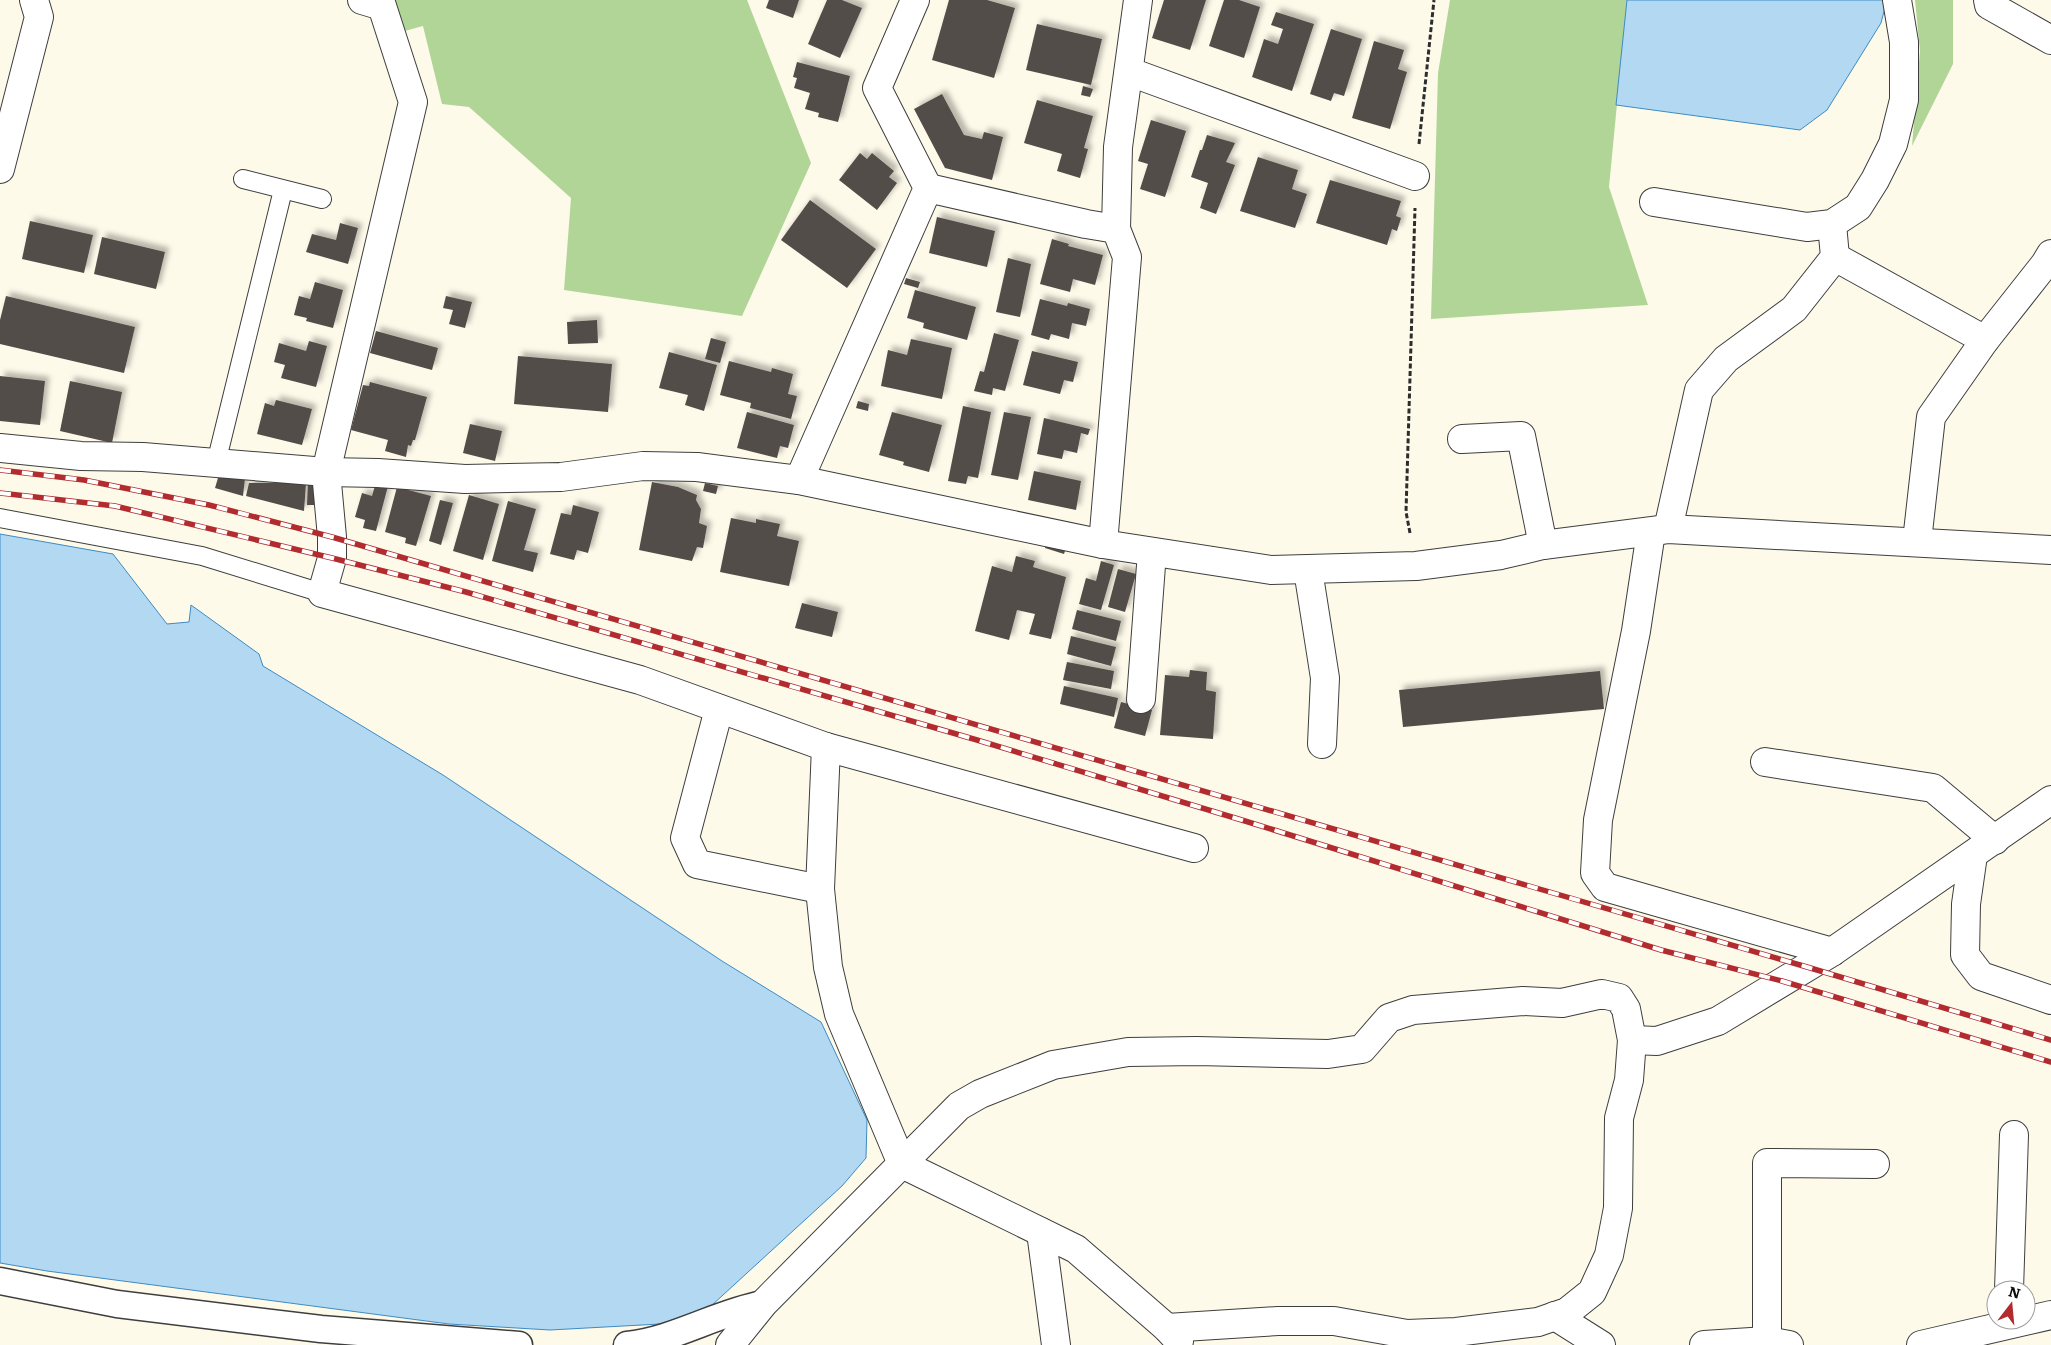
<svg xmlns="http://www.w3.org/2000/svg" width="2051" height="1345" viewBox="0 0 2051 1345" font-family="Literata,serif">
<defs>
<filter id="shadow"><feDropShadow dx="4.5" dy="-4.5" stdDeviation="2.5" flood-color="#0004"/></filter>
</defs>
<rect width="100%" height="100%" fill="#fefaea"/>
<g fill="#b1d597">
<path d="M392,0H747L811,163L742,316L564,290L571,198L469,107L442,104L423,26L401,32Z"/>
<path d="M1450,0H1627L1609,187L1648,305L1431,319L1438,73Z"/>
<path d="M1915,0H1953V64L1912,146L1920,51Z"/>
</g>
<g fill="#b2d8f2" stroke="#3d8bc4">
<path d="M1627,0H1887L1881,23L1827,110L1800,130L1616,105Z"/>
<path d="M0,534L113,554L167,624L189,622L191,605L259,654L263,666L443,775L722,961L821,1022L867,1120L866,1158L842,1186L711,1306L660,1324L550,1330L449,1324L47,1271L0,1263Z"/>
</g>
<g fill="#534d48" filter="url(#shadow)">
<path d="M769,0H799L793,18L766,8Z"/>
<path d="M827,0H842L862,8L840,58L808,44Z"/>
<path d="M949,0H987L1015,8L994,78L932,60Z"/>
<path d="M1164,0H1206L1190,50L1152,38Z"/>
<path d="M1224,0H1239L1260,7L1244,58L1209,46Z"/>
<path d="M1276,12L1314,24L1292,91L1252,77L1264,39L1278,44L1283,29L1271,25Z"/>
<path d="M1037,24L1102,39L1091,85L1026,70Z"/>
<path d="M1331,29L1362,39L1344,96L1334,93L1331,101L1310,94Z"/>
<path d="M1374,41L1404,50L1398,69L1407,72L1390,129L1352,118Z"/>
<path d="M797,62L850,76L838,122L818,117L819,113L805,109L810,93L794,88L797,78L793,77Z"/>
<path d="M1083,86L1093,89L1090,97L1081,95Z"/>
<path d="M942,94L964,135L982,139L984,132L1003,137L992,180L945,168L914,109Z"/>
<path d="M1037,100L1093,116L1084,148L1088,149L1080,178L1057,171L1062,154L1024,143Z"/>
<path d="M1151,120L1186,131L1165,197L1140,189L1148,164L1138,161Z"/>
<path d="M1207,135L1235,143L1226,162L1235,165L1216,214L1200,208L1208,183L1191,177L1200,150H1202Z"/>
<path d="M860,153L867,159L872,153L894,171L889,177L897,183L877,210L839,180Z"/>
<path d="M1258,157L1298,170L1292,189L1307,194L1295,228L1240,211Z"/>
<path d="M1330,180L1401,201L1396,216L1401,218L1397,231L1392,229L1387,245L1316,223Z"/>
<path d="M810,200L876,249L847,288L781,240Z"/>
<path d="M937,217L995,231L987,267L929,253Z"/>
<path d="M30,221L93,235L84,273L22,259Z"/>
<path d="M340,223L358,228L348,264L306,252L312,234L336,240Z"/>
<path d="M102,237L165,252L156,289L94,274Z"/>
<path d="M1052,239L1069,244L1068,246L1103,255L1095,285L1073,279L1070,292L1040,284Z"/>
<path d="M1008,258L1031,264L1020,317L996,312Z"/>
<path d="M906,278L920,282L918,288L904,284Z"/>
<path d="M315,282L343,290L333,328L306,321L307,318L294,315L299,296L310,299Z"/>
<path d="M915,290L976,307L967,340L923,328L924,323L907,318Z"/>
<path d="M6,296L135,327L124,373L0,344V320Z"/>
<path d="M446,296L472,302L465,328L449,324L453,310L443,308Z"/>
<path d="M1040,299L1067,306L1068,303L1090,309L1086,326L1072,323L1069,339L1051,334L1049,340L1031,335Z"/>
<path d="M597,320L598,343L568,344L567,322Z"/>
<path d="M376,331L438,348L432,370L370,353Z"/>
<path d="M994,333L1019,340L1005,391L993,388L992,395L974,391L980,371L984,372Z"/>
<path d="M711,338L726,342L720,363L705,359Z"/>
<path d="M911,339L952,348L942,399L881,386L888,350L907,355Z"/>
<path d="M309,341L327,346L316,387L281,378L285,365L274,362L279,343L306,351Z"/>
<path d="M1032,351L1078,362L1073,382L1064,380L1060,394L1023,385Z"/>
<path d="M669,352L717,365L704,411L685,405L688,395L659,388Z"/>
<path d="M518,356L612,364L608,412L514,404Z"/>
<path d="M729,361L771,372L772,368L793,374L788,394L797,396L791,419L750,408L751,403L720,395Z"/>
<path d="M0,376L45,381L40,425L0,421Z"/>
<path d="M70,381L122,392L112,443L60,431Z"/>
<path d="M370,382L427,397L415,440H413L411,446L408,445L406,457L385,451L388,440L351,430L363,385L369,386Z"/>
<path d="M276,400L312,409L302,445L257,434L265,403L274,406Z"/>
<path d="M858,401L869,404L868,411L856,408Z"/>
<path d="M963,406L991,412L978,478L968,476L966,484L948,481Z"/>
<path d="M747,412L794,425L788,448L780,446L777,458L737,448Z"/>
<path d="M892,412L942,425L929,472L903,465L904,462L879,455Z"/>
<path d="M1004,412L1031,417L1018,480L991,475Z"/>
<path d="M1044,418L1090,429L1088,435L1081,433L1077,453L1064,450L1062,459L1037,454Z"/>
<path d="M470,424L502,431L495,461L463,453Z"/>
<path d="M1034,471L1081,481L1076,510L1028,500Z"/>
<path d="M218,478H245L243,496L215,488Z"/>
<path d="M308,481H316L314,505H307Z"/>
<path d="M376,482L388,486L376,531L363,528L365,520L355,517L362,493L372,496Z"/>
<path d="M652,482L678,487L697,495L696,500L701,509L699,523L707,526L703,548L697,547L692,561L639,550Z"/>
<path d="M249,483H306L304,511L246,496Z"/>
<path d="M705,483L718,486L716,494L703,491Z"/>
<path d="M397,487L431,496L416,546L405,543L406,538L385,532Z"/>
<path d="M469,495L499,504L483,560L453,551Z"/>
<path d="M440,500L453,503L441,545L429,541Z"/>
<path d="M508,501L536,509L524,550L538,553L533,572L492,561Z"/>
<path d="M573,505L599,512L588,553L577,550L574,560L550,554L561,513L571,515Z"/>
<path d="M731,518L756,523V519L780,524L777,536L799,541L789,586L720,572Z"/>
<path d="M1046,543L1066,548L1064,554L1045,548Z"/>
<path d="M1016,556L1035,561L1033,567L1066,577L1051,639L1029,634L1035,614L1017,610L1009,640L975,631L992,566L1012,572Z"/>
<path d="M1101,561L1114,565L1101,610L1079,604L1086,578L1096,581Z"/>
<path d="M1118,569L1136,574L1125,612L1108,607Z"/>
<path d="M802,603L838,612L832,637L795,628Z"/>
<path d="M1077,610L1121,621L1116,641L1072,629Z"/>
<path d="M1071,636L1116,647L1111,666L1067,654Z"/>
<path d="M1067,662L1114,671L1111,689L1063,680Z"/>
<path d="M1190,670L1207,672L1206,690L1216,692L1213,739L1160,735L1165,675L1189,677Z"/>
<path d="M1600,671L1604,709L1403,727L1399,690Z"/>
<path d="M1064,686L1118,698L1114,717L1060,704Z"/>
<path d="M1121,702L1152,710L1145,736L1114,728Z"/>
</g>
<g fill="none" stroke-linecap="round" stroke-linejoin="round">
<g stroke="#3e3e3e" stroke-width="20">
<g id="service">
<path d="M243,179L322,199"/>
<path d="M216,463L283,190"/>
<path d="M0,518L202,556L322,593"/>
</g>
</g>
<g stroke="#3e3e3e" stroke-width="29">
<g id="pedestrian">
<path d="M0,1281L117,1304L321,1329L519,1345"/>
<path d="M627,1345C674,1340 716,1313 763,1304"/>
</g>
</g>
<g stroke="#3e3e3e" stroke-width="30">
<g id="minor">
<path d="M362,0L382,6L413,102L326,472L332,537V558L322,593L640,680L826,747L1194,848"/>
<path d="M1988,0L1989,5L2051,40"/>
<path d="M1130,72L1415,176"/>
<path d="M0,169L39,17L34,0"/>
<path d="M928,188L1086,224L1116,229L1127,257L1103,544"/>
<path d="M1654,202L1807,227L1832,224L1858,207L1875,180L1893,144L1904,100V42L1897,0"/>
<path d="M1116,229L1118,147L1138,0"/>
<path d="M1835,257L1985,340"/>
<path d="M1462,439L1521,436L1543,545"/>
<path d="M0,448L81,456L143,457L326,472L378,473L465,479L561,477L643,466L697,467L799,480L1103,544L1271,570L1416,566L1501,555L1543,545L1668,529L2051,550"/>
<path d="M799,480L928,188L877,88L915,0"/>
<path d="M1668,529L1699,390L1726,359L1794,309L1835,257L1832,224"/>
<path d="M1651,532L1636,631L1598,820L1595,873L1605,887L1832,952"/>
<path d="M1917,541L1931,417L1985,340L2045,264L2051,254"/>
<path d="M1308,570L1325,678L1322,744"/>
<path d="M1141,699L1152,552"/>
<path d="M719,709L685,838L697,864L820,889"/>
<path d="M826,747L820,889L828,967L839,1014L902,1164L1076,1249L1167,1328L1179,1341"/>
<path d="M1765,762L1933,788L1995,840"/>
<path d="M1973,855L1966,904L1965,955L1981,976L2051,1000"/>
<path d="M1632,1040L1657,1041L1718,1021L1832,952L2051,800"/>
<path d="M1041,1232L1056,1345"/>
<path d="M2009,1290L2014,1135"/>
<path d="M1555,1316L1601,1345"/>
<path d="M1767,1341V1163L1875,1164"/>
<path d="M730,1345L763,1304L959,1106L980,1094L1053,1065L1128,1052L1197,1051L1328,1054L1362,1049L1389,1018L1413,1010L1523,1001L1562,1003L1602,994L1619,998L1626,1009L1632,1040L1629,1080L1619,1118L1618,1208L1609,1255L1592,1292L1567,1312L1538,1322L1456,1332L1407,1334L1334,1321H1278L1167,1328"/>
<path d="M1704,1345L1767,1341L1789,1345"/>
<path d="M1921,1345L2051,1315"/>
</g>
</g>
<g stroke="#2d2d2d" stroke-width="3" stroke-dasharray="5 2.5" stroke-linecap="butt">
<path d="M1419,144L1434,0"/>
<path d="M1410,533L1406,512L1415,208"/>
</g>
<use href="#service" stroke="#fff" stroke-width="18"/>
<use href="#pedestrian" stroke="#fff" stroke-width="26"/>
<use href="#minor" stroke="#fff" stroke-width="28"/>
<g stroke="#b22c2f" stroke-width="5.5">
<g id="rail">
<path d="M0,470L84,480L209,505L332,537L1807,967L2051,1040"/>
<path d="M0,493L115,506L332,558L466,592L977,740L1245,821L1661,950L1782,981L2051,1062"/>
</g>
</g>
<use href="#rail" stroke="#fff" stroke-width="4" stroke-dasharray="11" stroke-linecap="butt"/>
</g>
<g transform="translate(2011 1305) rotate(16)"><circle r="24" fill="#ffffff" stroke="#9d9d9d"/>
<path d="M0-4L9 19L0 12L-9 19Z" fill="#b22c2f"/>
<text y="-8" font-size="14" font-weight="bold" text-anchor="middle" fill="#0b0b0b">N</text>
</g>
</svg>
